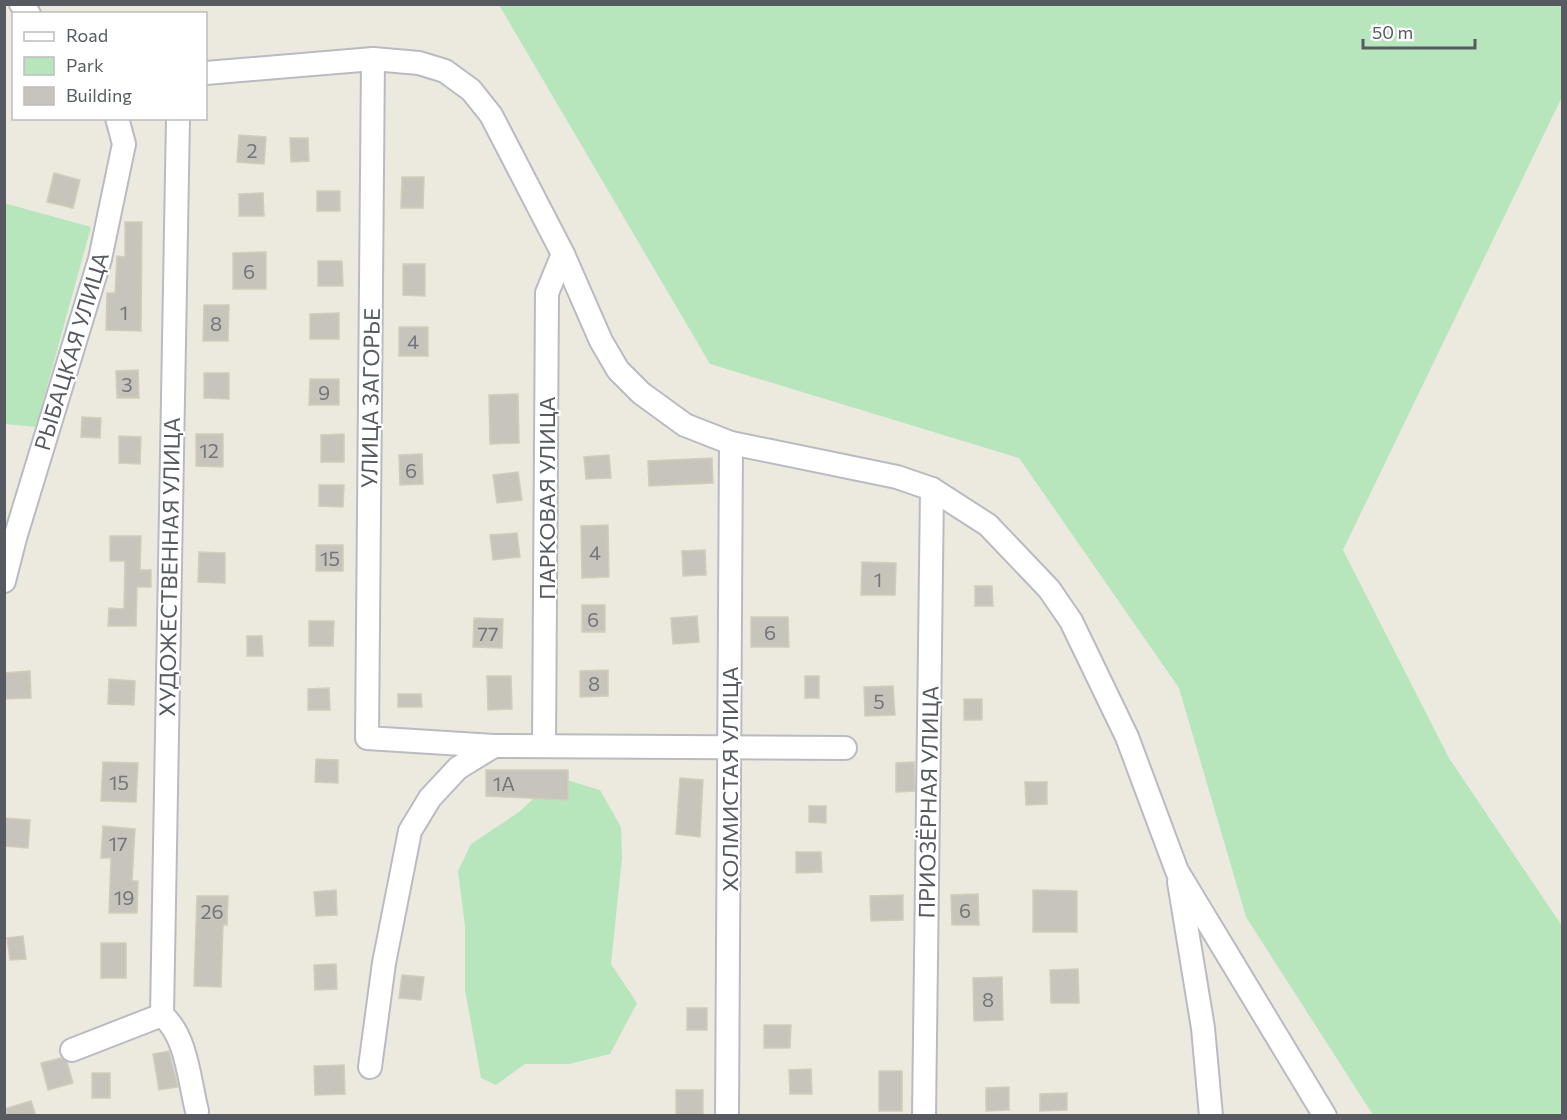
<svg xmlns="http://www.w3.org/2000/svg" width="1567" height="1120" viewBox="0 0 1567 1120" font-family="Commissioner,sans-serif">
<rect width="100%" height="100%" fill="#eceade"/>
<g fill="#b8e6bc">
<path d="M499,5H1562V97L1343,550L1449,758L1562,926V1115H1373L1246,917L1179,688L1019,458L710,364Z"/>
<path d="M4,203L91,227L36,427L5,424Z"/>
<path d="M557,777L600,790L621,827L622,858L611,964L637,1003L610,1054L569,1064H525L496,1085L481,1078L465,990V926L458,871L471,844L519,812Z"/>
</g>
<g fill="#c7c4bb" stroke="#d1cdbc" stroke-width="1.5">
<path d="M239,135L266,137L264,164L237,162Z"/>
<path d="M290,138H308L309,161L291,162Z"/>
<path d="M54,173L80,180L73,208L47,202Z"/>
<path d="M402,177H424L423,208H401Z"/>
<rect x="317" y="191" width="23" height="20"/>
<path d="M263,193L264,216H239V194Z"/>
<path d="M125,222H142L141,331L106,330L107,293H115L117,256L125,257Z"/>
<path d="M266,252V289H233V253Z"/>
<path d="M318,261H342L343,286H318Z"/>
<path d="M403,264H425V296L403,295Z"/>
<path d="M204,305H229L228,341H203Z"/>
<path d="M339,313V339H310V314Z"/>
<rect x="399" y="327" width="29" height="29"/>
<path d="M138,370L139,398H117L116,371Z"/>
<path d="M204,373H229V399L204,398Z"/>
<path d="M310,379H339V405H309Z"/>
<path d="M518,394L519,443L490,444L489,395Z"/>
<path d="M82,417L101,418L100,438L81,437Z"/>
<path d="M196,434H223V467L196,466Z"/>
<path d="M344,434V462H321V435Z"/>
<path d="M119,436L141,437L140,464L119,463Z"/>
<path d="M422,454L423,484L400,485L399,455Z"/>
<path d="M609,455L611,478L586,479L584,457Z"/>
<path d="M712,458L713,483L649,486L648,461Z"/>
<path d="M518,472L522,500L497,503L493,475Z"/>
<path d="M319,485H344L343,507L319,506Z"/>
<path d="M608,525L609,577L582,578L581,526Z"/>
<path d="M517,533L520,557L493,560L490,535Z"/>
<path d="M110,536H141L140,570H151V587H137L136,626H108L109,608L124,609L125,561H110Z"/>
<rect x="316" y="545" width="27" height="26"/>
<path d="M705,550L706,575L683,576L682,551Z"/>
<path d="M199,552L225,553V583L198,582Z"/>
<path d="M862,562L896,563L895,595H861Z"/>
<path d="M975,586H992L993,606H975Z"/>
<rect x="582" y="605" width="23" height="27"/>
<path d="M697,616L699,642L673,644L671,618Z"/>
<path d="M751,617H788L789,647H751Z"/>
<path d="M474,618L503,619L502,648L473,647Z"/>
<path d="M309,621H334L333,646H309Z"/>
<path d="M247,636H262L263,656H247Z"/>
<path d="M608,670V696L580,697V671Z"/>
<path d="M30,671L31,698L4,699V673Z"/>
<path d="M487,676H511L512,709L488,710Z"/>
<rect x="805" y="676" width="14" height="22"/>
<path d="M109,679L135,681L134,705L108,704Z"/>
<path d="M893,686L895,715L865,716L864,687Z"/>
<path d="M329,688L330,710H308V689Z"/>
<path d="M398,694H421L422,707H398Z"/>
<rect x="964" y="699" width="18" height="21"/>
<path d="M316,759L338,760V783L315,782Z"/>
<path d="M103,762L138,763L136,802L101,801Z"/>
<path d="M914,762L915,791L896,792V763Z"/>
<path d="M486,770H568V800L486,796Z"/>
<path d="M680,778L703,780L700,837L676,834Z"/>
<path d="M1025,782H1047V804L1026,805Z"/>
<path d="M809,806H826V823L809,822Z"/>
<path d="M4,818L30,820L28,848L4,846Z"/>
<path d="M103,826L135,829L132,881H138L137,913H109L111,858H101Z"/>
<path d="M796,852H821L822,872L796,873Z"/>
<path d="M336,890L337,915L316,916L314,892Z"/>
<path d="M1033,890L1077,891V932H1033Z"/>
<path d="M978,894L979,925H952L951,895Z"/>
<path d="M903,895V920L871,921L870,896Z"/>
<path d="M197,896H228L227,925H223L221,987L194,986Z"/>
<path d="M23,936L26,959L10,960L7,938Z"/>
<rect x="101" y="943" width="25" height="35"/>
<path d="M336,964L337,989L315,990L314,965Z"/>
<path d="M1078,969L1079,1003H1051L1050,970Z"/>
<path d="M402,975L424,977L421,1000L399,998Z"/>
<path d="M1002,977L1003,1020L974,1021L973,978Z"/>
<rect x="687" y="1008" width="20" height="22"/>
<path d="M764,1025H791L790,1048H764Z"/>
<path d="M169,1051L178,1087L159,1090L153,1054Z"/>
<path d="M61,1058L67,1062L73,1083L48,1090L41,1063Z"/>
<path d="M344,1065L345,1094L315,1095L314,1066Z"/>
<path d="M811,1069L812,1094H790L789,1070Z"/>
<rect x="879" y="1071" width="23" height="40"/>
<rect x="92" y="1073" width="18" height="25"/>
<path d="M1009,1087V1110L986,1111V1088Z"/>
<rect x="676" y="1090" width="27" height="26"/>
<path d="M1067,1093V1110L1040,1111V1094Z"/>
<path d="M31,1101L36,1116H4V1109Z"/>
</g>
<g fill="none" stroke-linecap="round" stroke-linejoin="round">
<g stroke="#b9bbc2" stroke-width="26">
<g id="minor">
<path d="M21,4L29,14"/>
<path d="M373,59L367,738L494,746L845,748"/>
<path d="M206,73L373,59L419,63L445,71L471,90L491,115L563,254L601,341L618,370L641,393L685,425L731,443L897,477L932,489L988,525L1049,589L1071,621L1127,737L1177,871L1325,1116"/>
<path d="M4,581L15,538L100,259L124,144L117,118"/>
<path d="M544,746L547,293L563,254"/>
<path d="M1179,882L1203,1028L1211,1116"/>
<path d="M162,1015L178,118"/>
<path d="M72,1050L162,1015C187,1036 189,1080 197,1111"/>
<path d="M370,1067L384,963L410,831L430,798L458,768L494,746"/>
<path d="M727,1116L731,443"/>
<path d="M924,1116L932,489"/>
</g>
</g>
<use href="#minor" stroke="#fff" stroke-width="22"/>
</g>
<g text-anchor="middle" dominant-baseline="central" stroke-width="4.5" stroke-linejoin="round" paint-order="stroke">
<g font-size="20" fill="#737578">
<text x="252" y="150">2</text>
<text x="249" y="271">6</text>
<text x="124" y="312">1</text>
<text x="216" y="323">8</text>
<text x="413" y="341">4</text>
<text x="127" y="384">3</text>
<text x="324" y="392">9</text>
<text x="209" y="450">12</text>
<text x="411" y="470">6</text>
<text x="595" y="552">4</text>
<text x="330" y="558">15</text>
<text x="878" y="579">1</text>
<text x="593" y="619">6</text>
<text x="770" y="632">6</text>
<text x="488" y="633">77</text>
<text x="594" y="683">8</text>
<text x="879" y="701">5</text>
<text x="119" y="782">15</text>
<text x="504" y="783">1А</text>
<text x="118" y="843">17</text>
<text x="124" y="897">19</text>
<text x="965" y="910">6</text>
<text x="212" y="911">26</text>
<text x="988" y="999">8</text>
</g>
<g font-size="22" fill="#575b61" stroke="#fff">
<text transform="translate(71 351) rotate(-73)">РЫБАЦКАЯ УЛИЦА</text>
<text transform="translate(370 398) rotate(-89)">УЛИЦА ЗАГОРЬЕ</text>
<text transform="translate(546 498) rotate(-90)">ПАРКОВАЯ УЛИЦА</text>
<text transform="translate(169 567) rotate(-89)">ХУДОЖЕСТВЕННАЯ УЛИЦА</text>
<text transform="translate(729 779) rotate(-90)">ХОЛМИСТАЯ УЛИЦА</text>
<text transform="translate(928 802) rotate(-89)">ПРИОЗЁРНАЯ УЛИЦА</text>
</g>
</g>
<rect width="1567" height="1120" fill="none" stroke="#575b61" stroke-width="12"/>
<rect x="12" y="12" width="195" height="108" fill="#ffffff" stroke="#bcbdc0" stroke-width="1.5"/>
<rect x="24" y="32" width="30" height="9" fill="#ffffff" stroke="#bcbdc0" stroke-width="1.5"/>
<text x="66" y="42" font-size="18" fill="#575b61">Road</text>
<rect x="24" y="57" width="30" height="18" fill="#b8e6bc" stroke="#bcbdc0" stroke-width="1.5"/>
<text x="66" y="72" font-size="18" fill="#575b61">Park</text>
<rect x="24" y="87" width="30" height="18" fill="#c7c4bb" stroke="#bcbdc0" stroke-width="1.5"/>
<text x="66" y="102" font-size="18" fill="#575b61">Building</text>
<path d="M1363 39v9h112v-9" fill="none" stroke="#575b61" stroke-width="3"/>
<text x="1372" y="39" font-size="18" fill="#575b61" stroke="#ffffff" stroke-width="4.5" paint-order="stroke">50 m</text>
</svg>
